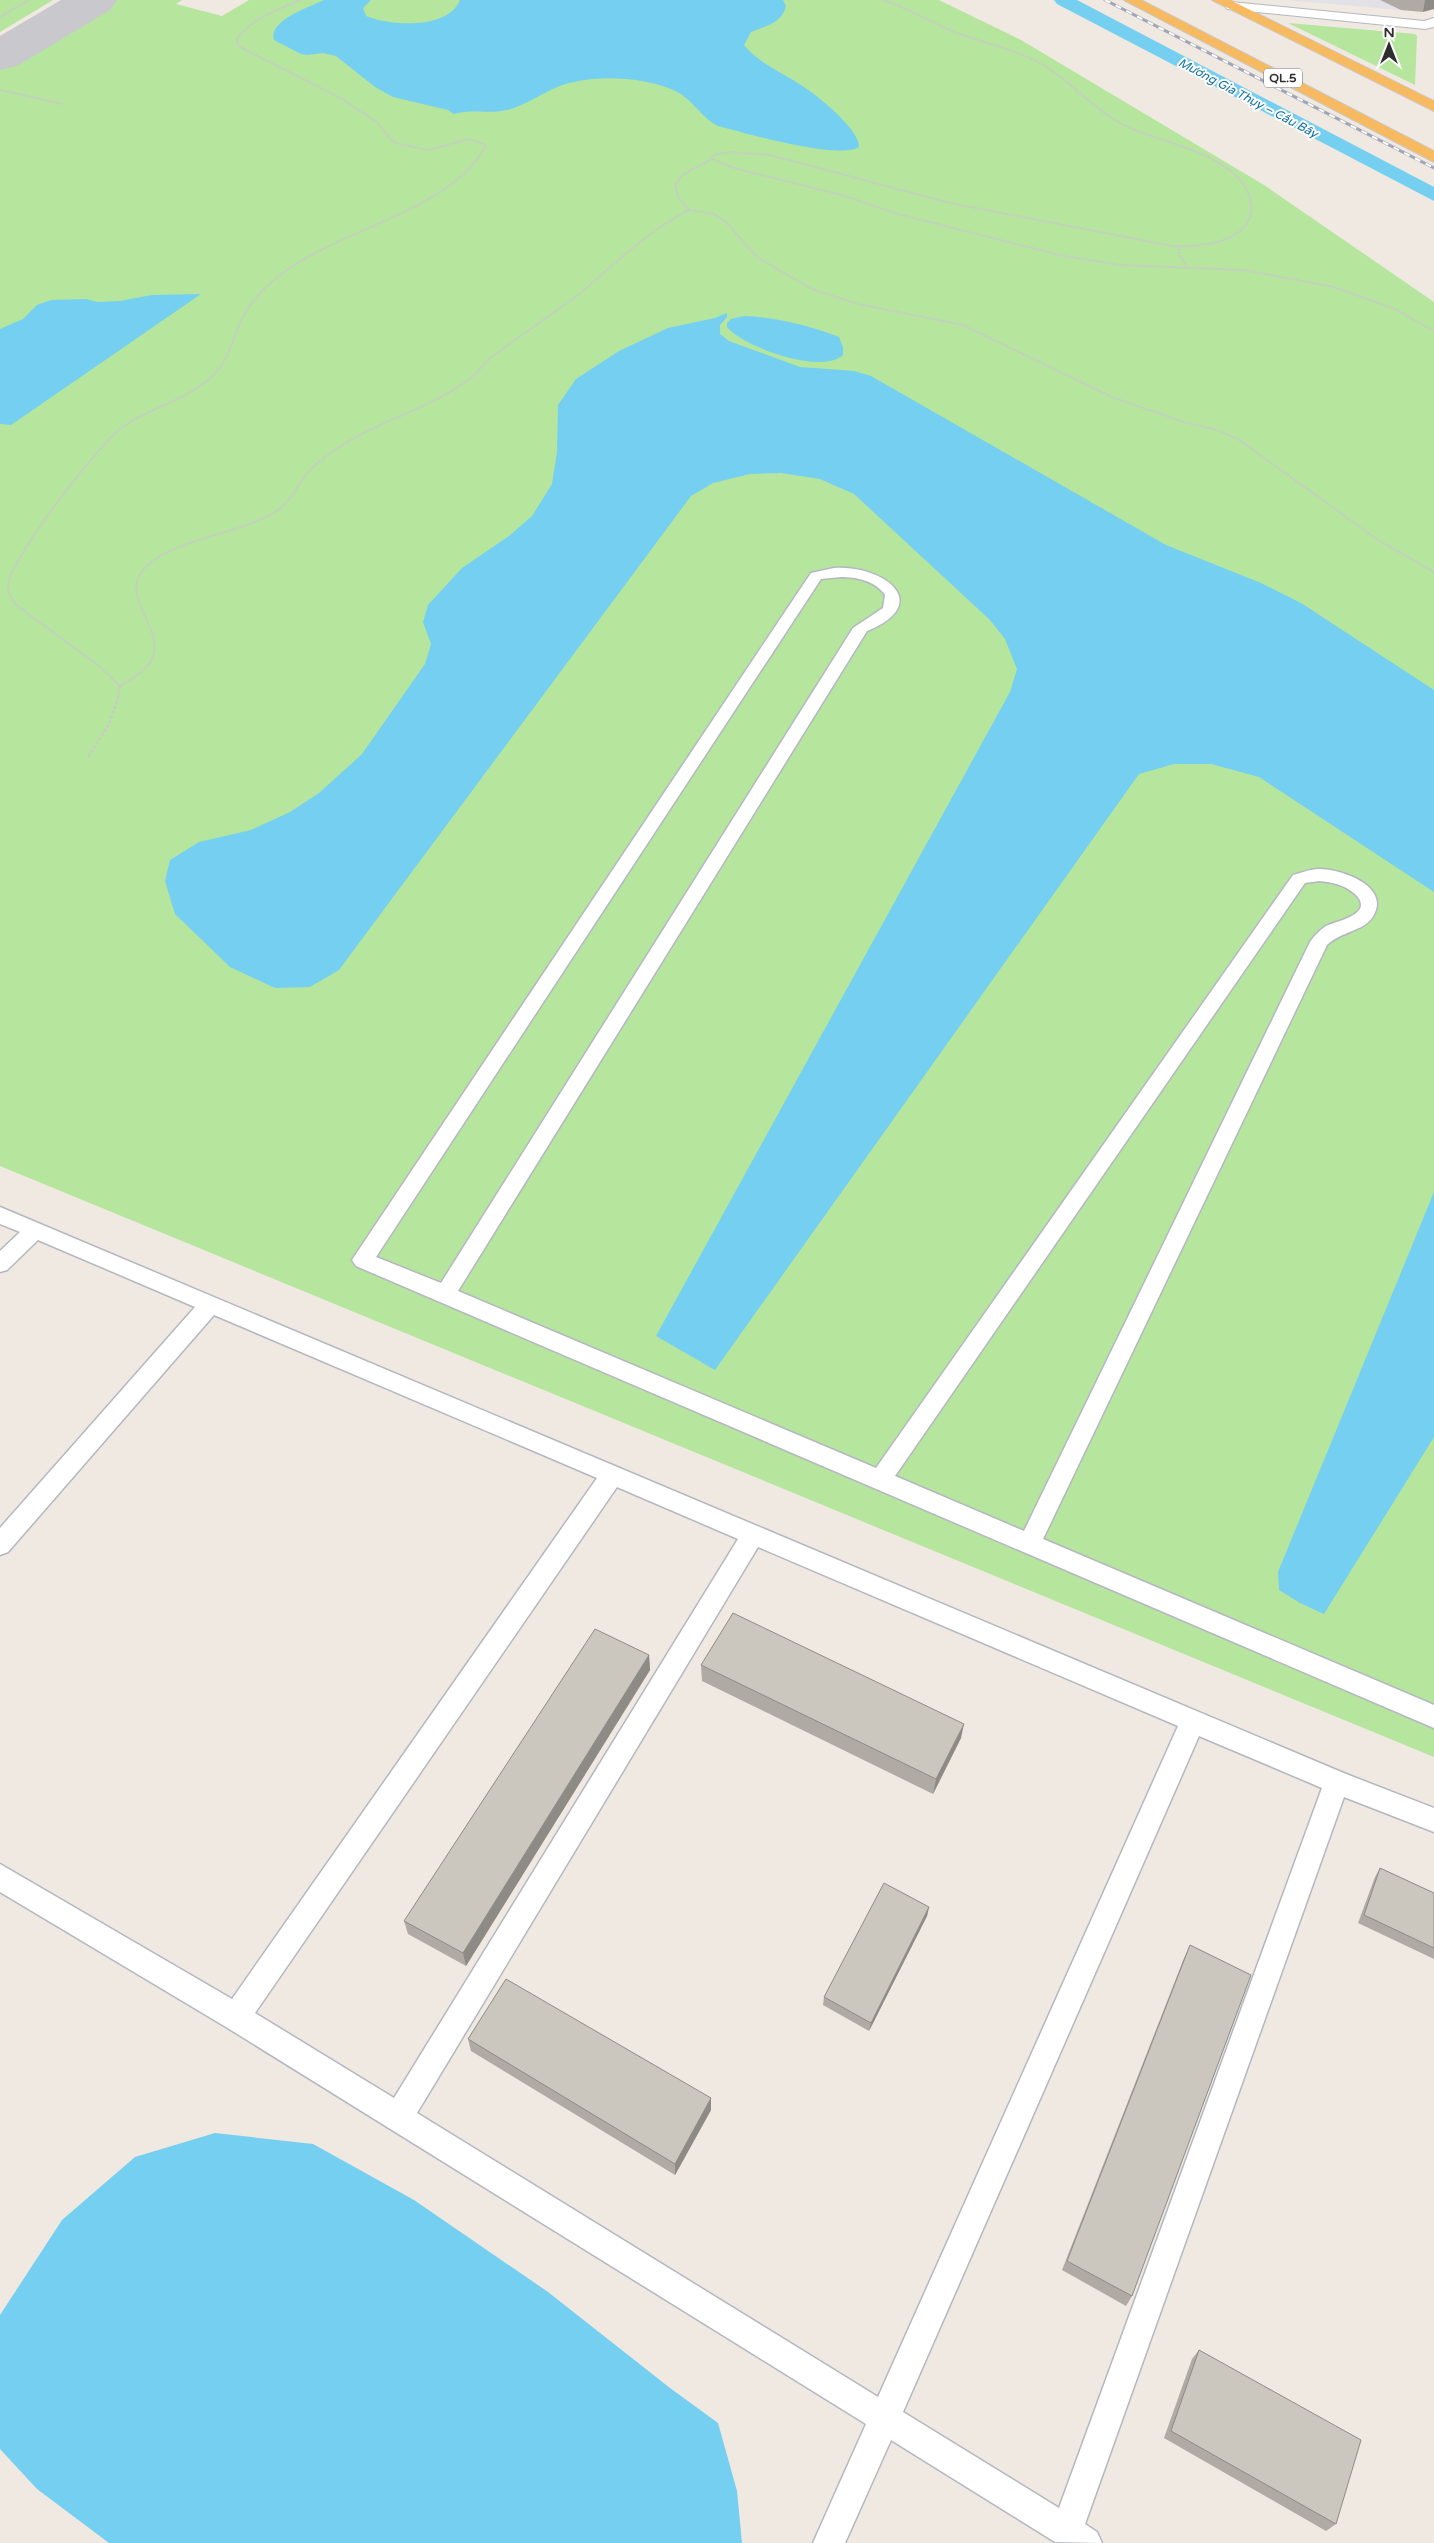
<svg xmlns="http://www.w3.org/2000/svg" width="1434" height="2543" viewBox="0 0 1434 2543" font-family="'Varela Round',sans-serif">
<rect width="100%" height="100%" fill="#efe9e1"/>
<path fill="#e3e1e8" d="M1284,0H1434V9L1423,12Z"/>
<g fill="#b6e59e">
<path d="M0,0H53L0,32Z"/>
<path d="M102,0H182L176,4L222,16L249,0H939L1021,40L1264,185L1434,302V1757L0,1166V62Z"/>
<path d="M1288,23L1415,34L1417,36L1415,85Z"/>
</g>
<g fill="#75cff0">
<path d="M324,0H371L363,8L366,16C390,26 448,30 460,0H783L786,6C782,23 766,26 751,32L744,45C759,64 784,73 804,87C818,96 860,130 859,147C839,160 745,133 718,126C700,117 692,97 671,89C637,76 589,74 555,88C539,95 524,106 507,110C489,114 471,109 454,114L448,110L393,97L375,87L336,56L323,53L307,55L301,54L274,40C268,20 310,7 324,0Z"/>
<path d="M201,294L11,425L0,424V329L23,319L37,305L51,300L86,299L97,302L120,301L152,295Z"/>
<path d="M727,313V317L720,325V334L729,341L800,367L854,371L871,376L1166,545L1261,583L1301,603L1434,690V892L1259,777L1211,764H1174L1139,774L715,1370L656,1336L1010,692L1017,669L1005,639L990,620L854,494L820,479L781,473L750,474L713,483L691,496L339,970L310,987L275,988L230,967L175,914L165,881L170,860L199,842L251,830L290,812L319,793L362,754L425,664L431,644L423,622L428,605L462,568L509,536L532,516L552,484L557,452L558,405L576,379L619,351L668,328L715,318Z"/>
<path d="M744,316C774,317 812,326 839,337L843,347V355C822,375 743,347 727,327V323L731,319Z"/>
<path d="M1434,1192V1437L1324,1614L1300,1603L1279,1590L1278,1572Z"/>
<path d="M215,2133L313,2144L414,2200L548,2292L670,2388L718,2423L737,2491L742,2543H109L37,2489L0,2449V2315L62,2220L135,2157Z"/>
</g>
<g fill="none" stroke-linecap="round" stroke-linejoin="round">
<path fill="#75cff0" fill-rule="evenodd" d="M1054,0H1077L1434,187V201L1057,4Z"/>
<path fill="#c9c8cc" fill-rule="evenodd" d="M61,0H117L110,10L17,66L0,70V36Z"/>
<g stroke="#b4b7c1" stroke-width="3">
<g id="service">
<path d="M834,568C883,565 935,603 867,631L458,1291L876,1468L1293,875C1301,873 1310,869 1319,869C1342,869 1393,887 1372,918C1363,931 1340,932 1327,945L1043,1539L1434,1705V1728L356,1266L352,1260L811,573ZM841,577C856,577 876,581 885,595L883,608L853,628L441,1283L376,1257L821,579ZM1319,881C1332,882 1345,885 1355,894C1376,914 1336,921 1326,926C1320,930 1314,936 1310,942L1024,1531L895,1476L1305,883Z"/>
<path d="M0,1207L1346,1774L1434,1808V1832L1344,1797L1085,2524L1097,2532L1102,2543L1055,2542L891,2440L845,2543H813L866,2424L226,2027L0,1892V1864L232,1999L597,1478L214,1315L8,1552L0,1555V1528L195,1307L38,1240L7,1270L0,1272V1251L20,1232L0,1224ZM617,1487L738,1539L394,2098L255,2013ZM758,1547L1178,1726L878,2397L417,2113ZM1199,1736L1322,1788L1059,2508L903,2412Z"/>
</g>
</g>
<g stroke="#b4b7c1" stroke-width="2">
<path id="secondary" d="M1232,2L1424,21L1434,18V27L1425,29L1227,9L1225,6L1227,3Z"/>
</g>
<g stroke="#c9c9c9" stroke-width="2">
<g id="trunk">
<path d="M1124,0H1141L1434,151V162Z"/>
<path d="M1212,0H1230L1434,101V111Z"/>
</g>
</g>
<g stroke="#c9c9c9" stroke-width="2" stroke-dasharray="2 1" stroke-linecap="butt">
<path d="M300,0C278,10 249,19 236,41L240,47L342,99L378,123L391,140L399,144L428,150L469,139L486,145C455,208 343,229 287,270C268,283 250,301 240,323C233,339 229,357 217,371C192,400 150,406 120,429C96,448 13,556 8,584C7,592 12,599 16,605L99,666L120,686C131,679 148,670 153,657C164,627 117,595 146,567C175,538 238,535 275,512C290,503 295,489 305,476C312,467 321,460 329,454C371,423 425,411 467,381C477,374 484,363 493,356C521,335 550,316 578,295C614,265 646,232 689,210L714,214L726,222L758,258L812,289L858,304L963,325L1114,398L1184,422L1217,430L1238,439L1378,540L1434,572"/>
<path d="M883,0C907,8 929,21 952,31C985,44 1018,49 1048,68C1073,85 1094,108 1120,123C1158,144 1243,153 1251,203C1253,214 1249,223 1241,230C1224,245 1194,247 1172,246L950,203L770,155L729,152L713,155L712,159L734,168L842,195L898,214L1064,256L1121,265L1244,270L1334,287L1395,309L1434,331"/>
<path d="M0,17L29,0"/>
<path d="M0,90L63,104"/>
<path d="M689,210L679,199L675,185L682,175L712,159"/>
<path d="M1179,246V255L1187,266"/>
<path d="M118,697L120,686"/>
</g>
<path stroke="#c9c9c9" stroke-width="2.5" stroke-dasharray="3 2" stroke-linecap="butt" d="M88,757L109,724L119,695"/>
<use href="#service" fill="#fff" fill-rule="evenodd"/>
<use href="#secondary" fill="#fff" fill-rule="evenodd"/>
<use href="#trunk" fill="#f8ba60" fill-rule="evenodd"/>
<g stroke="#a3a6b8" stroke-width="3">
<path id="rail" d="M1105,0L1434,168"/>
</g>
<use href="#rail" stroke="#fff" stroke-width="2" stroke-dasharray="6" stroke-linecap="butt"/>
</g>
<g fill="#afaba4">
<path d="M1380,0H1434L1423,12L1401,10Z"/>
<path d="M649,1655L650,1670L466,1966L408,1934L404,1921Z"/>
<path d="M701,1665L961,1738L933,1794L702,1681Z"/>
<path d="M1380,1868L1434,1893V1959L1358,1923L1375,1877Z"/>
<path d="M929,1907L927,1916L869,2031L823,2005L824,1997Z"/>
<path d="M1190,1945L1132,2296L1126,2306L1062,2270L1184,1958Z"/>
<path d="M468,2039L711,2110L675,2175L471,2051Z"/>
<path d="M1199,2350L1336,2524L1326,2531L1164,2438L1192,2359Z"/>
</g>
<g fill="#8e8b86">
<path d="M1425,0H1434V9L1423,12Z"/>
<path d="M649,1655L650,1670L466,1966L463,1953Z"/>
<path d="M964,1724L961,1738L933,1794L936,1779Z"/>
<path d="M929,1907L927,1916L869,2031L871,2023Z"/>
<path d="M711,2098V2110L675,2175V2164Z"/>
</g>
<g fill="#cbc7bf" stroke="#8e8b86">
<path d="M733,1613L964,1724L936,1779L701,1665Z"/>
<path d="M595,1629L649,1655L463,1953L404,1921Z"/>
<path d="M1380,1868L1434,1893V1948L1364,1915Z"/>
<path d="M884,1883L929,1907L871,2023L824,1997Z"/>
<path d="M1190,1945L1251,1975L1132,2296L1067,2261Z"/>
<path d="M506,1979L711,2098L675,2164L468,2039Z"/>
<path d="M1199,2350L1361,2440L1336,2524L1171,2431Z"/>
</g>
<g text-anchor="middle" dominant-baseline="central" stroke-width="4" stroke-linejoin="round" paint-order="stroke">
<rect fill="#fff" stroke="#6d6d6d" stroke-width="1" x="1264" y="68.5" width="38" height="19" rx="4"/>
<g font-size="12" font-weight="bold" fill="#2e2e2e">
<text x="1283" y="78">QL.5</text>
</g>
<g font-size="12" font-style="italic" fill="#0d6fa3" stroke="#fff">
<text transform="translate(1248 98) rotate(28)">Mương Gia Thụy – Cầu Bây</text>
</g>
</g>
<g transform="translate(1389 45)" stroke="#ffffff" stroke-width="4" paint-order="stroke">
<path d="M0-4L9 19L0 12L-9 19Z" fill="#2e2e2e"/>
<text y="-8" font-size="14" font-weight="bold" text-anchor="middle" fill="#2e2e2e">N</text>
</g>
</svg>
